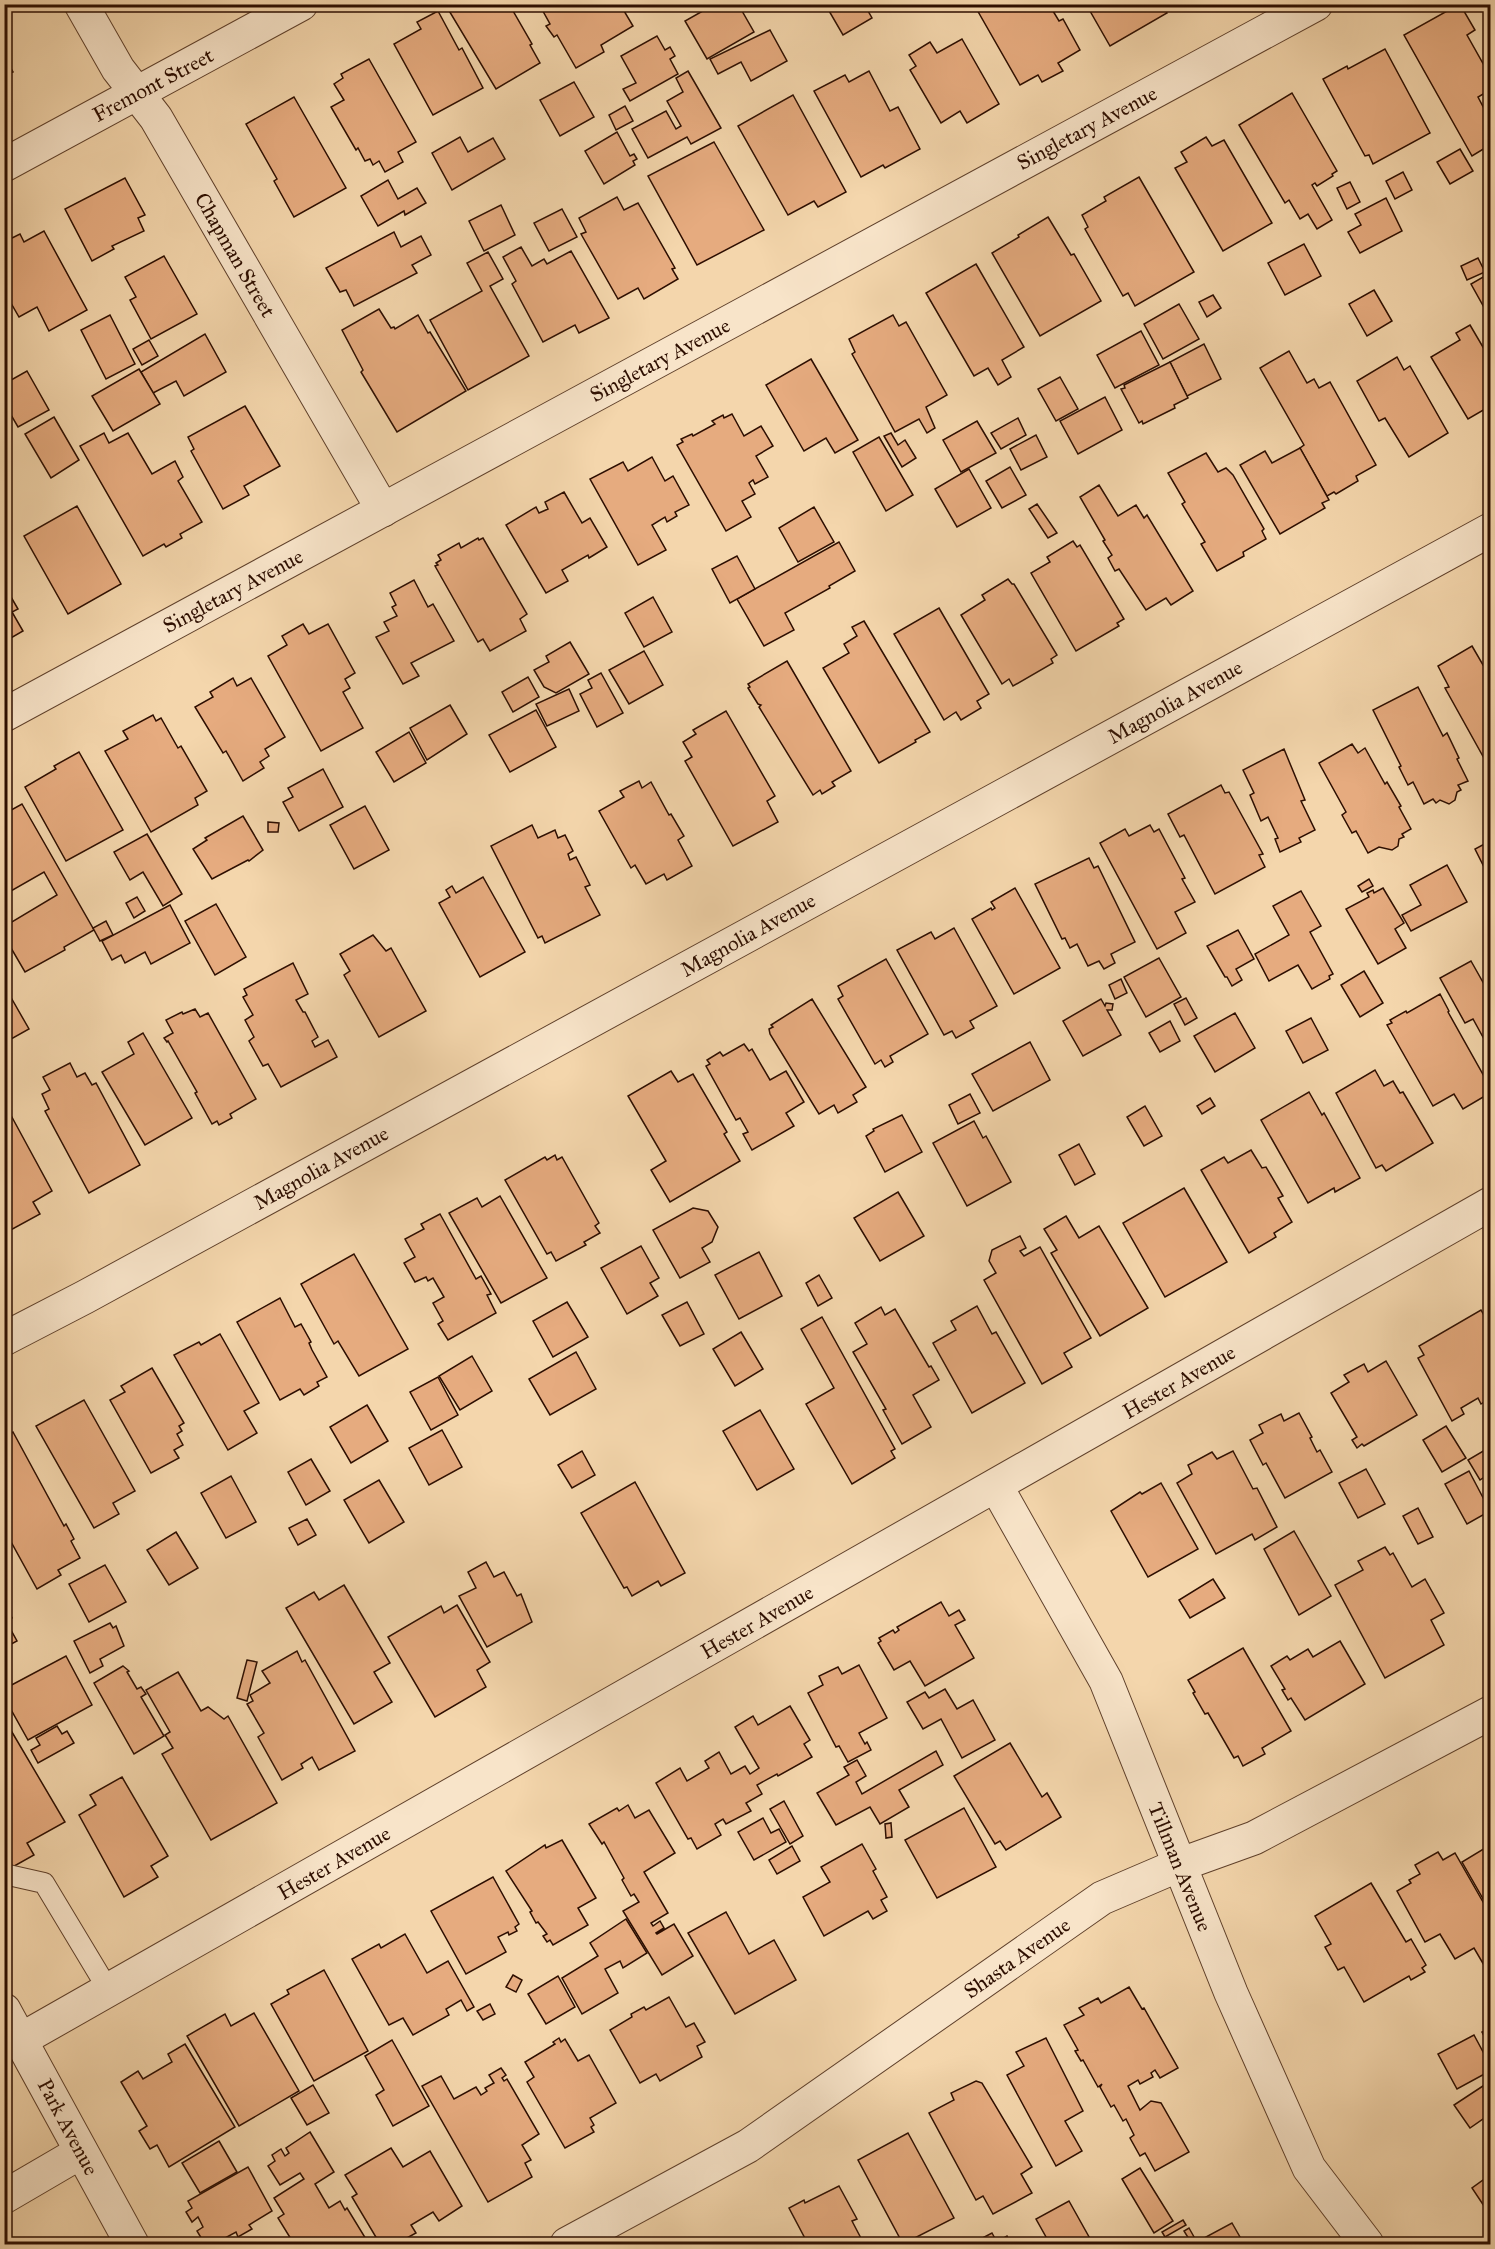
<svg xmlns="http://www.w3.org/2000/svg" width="1495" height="2249" viewBox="0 0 1495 2249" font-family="'IM FELL Great Primer',serif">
<rect width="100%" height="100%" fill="#f4d6ac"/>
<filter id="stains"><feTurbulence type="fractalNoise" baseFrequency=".00333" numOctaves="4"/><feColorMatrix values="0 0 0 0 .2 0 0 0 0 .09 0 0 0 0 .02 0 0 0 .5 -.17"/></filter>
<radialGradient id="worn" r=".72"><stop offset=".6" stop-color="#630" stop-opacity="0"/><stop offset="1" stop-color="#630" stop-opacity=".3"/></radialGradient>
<g fill="#e6ab7f" stroke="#2d0e00" stroke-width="1.5">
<path d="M445,4H509L532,44L530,45L540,63L496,89Z"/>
<path d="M539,4H620L633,26L601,45L604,52L576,68L557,35L554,37L546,26L550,24Z"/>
<path d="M715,4H738L754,32L707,59L685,21Z"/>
<path d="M825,4H864L872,18L843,35Z"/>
<path d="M982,4H1052L1050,6L1059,21L1063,19L1080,50L1058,63L1063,71L1042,82L1038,75L1020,85L976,8Z"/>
<path d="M1086,4H1162L1167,13L1110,46Z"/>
<path d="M1456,6L1457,8L1461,6L1475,30L1467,35L1490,76V90L1478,97L1490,120V145L1472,156L1404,35Z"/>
<path d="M438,11L459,50L462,48L483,88L433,115L394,44L421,29L417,22Z"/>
<path d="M770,30L787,61L751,81L741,62L718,74L710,59Z"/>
<path d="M657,36L665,50L670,47L675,56L670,59L678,74L630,101L623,89L636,83L621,56Z"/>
<path d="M962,39L999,104L967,123L960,111L941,123L910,70L916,66L909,55L930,42L937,53Z"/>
<path d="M1385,49L1430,133L1373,164L1369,155L1365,156L1323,79L1347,66L1348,69Z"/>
<path d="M4,57L13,72L4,76Z"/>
<path d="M369,59L416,142L398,152L403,162L385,172L379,161L373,165L370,159L365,161L358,148L356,150L331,107L344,100L334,84L343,78L341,74Z"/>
<path d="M688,71L721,128L691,144L687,137L648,158L632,129L666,111L676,129L681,126L667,101L683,92L676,78Z"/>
<path d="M869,71L890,111L898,107L920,149L885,168L883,165L861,177L814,91L845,75L849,82Z"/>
<path d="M574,82L594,117L560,136L540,100Z"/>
<path d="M1292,93L1337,171L1332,174L1333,176L1317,186L1315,183L1312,185L1332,220L1317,229L1308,214L1300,219L1289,200L1285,203L1239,125Z"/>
<path d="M793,95L846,192L818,207L814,201L788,215L738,126Z"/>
<path d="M294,97L346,188L294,217L274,181L277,179L246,124Z"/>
<path d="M625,106L633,121L616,130L609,115Z"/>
<path d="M617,132L630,156L634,154L637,159L633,161L635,165L604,184L585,151Z"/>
<path d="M460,137L468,152L493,138L505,159L452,190L432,153Z"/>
<path d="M1206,137L1212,146L1224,140L1272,223L1223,251L1175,168L1187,162L1181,152Z"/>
<path d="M714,142L764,230L697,265L648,176Z"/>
<path d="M1460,149L1473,171L1450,184L1437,162Z"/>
<path d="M1403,172L1412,190L1395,199L1386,181Z"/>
<path d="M1139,177L1194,272L1135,306L1128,293L1123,296L1085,229L1088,227L1082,215L1106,201L1104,197Z"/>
<path d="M125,178L145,215L138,218L144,231L112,246L114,249L92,261L65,209Z"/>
<path d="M388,180L398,199L417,188L426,203L405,215L404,211L378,226L361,196Z"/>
<path d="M1350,182L1360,202L1347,209L1337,188Z"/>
<path d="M617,197L624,210L638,203L675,268L672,269L678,279L644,299L638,288L618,299L581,234L586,232L579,218Z"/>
<path d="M1386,198L1402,231L1360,253L1348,232L1361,225L1355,214Z"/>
<path d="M501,205L515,235L484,251L469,221Z"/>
<path d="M562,209L577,237L549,251L534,223Z"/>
<path d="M1048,217L1071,255L1074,254L1101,301L1040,336L992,253L1019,237L1018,235Z"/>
<path d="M44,231L87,310L49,331L37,307L19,317L4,291V253L7,252L4,242L20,234L24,242Z"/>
<path d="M394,232L401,247L421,236L431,255L412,265L417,273L354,306L346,290L340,292L326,268Z"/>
<path d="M1304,244L1321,276L1285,295L1268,263Z"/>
<path d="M521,247L532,266L544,259L547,264L571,251L609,318L579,333L575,325L543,342L512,284L516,281L503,257Z"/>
<path d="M488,252L503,279L490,286L529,356L468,390L430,320L482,291L467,263Z"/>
<path d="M164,256L197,314L151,339L130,300L136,297L125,277Z"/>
<path d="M1478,258L1485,272L1467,280L1461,266Z"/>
<path d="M976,264L1024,347L1002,360L1011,377L998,385L988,368L974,376L926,293Z"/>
<path d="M1490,273V318L1471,284Z"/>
<path d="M1374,290L1392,321L1367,336L1349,304Z"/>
<path d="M1213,295L1221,308L1207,317L1199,302Z"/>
<path d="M1179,304L1199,339L1163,359L1144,324Z"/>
<path d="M379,309L391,328L394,327L395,329L418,315L428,333L430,332L466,391L397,432L361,372L363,370L342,330Z"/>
<path d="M110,315L135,364L106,379L81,330Z"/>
<path d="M893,315L899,326L906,322L947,395L926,407L935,428L927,433L919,419L895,432L852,354L855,352L849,339Z"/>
<path d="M1470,325L1490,359V414L1489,415L1485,409L1468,419L1431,357L1460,340L1456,333Z"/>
<path d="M1141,331L1159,365L1115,388L1097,355Z"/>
<path d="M205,334L226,372L184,396L176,381L153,393L141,372Z"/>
<path d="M149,340L158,356L142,365L133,349Z"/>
<path d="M1204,344L1221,379L1187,396L1170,362Z"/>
<path d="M1289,351L1307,383L1314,379L1319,388L1330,382L1376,465L1356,476L1358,481L1336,494L1334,492L1327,496L1300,448L1304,445L1260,368Z"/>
<path d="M1397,357L1404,370L1410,366L1448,433L1409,457L1385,418L1379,421L1357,381Z"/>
<path d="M811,359L858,440L835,453L826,438L804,451L766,385Z"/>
<path d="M1170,362L1188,398L1174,405L1175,408L1143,424L1142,421L1139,423L1121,389L1125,388L1124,385Z"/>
<path d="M139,369L160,404L113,431L92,396Z"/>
<path d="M27,371L49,410L18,427L4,403V384Z"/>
<path d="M1060,377L1078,409L1056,421L1038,389Z"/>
<path d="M1105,397L1122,430L1078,454L1060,421Z"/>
<path d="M245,406L280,466L244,486L249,495L223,509L191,451L194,449L188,437Z"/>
<path d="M732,414L744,436L761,426L773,446L756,456L768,477L755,484L753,480L749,483L755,494L742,501L751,517L726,531L677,445L683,442L681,439L692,434L693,436L715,424L712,421L723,415L724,418Z"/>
<path d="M54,417L79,460L51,478L25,434Z"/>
<path d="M1018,418L1026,435L1001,449L991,433Z"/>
<path d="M977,421L996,453L961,472L943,440Z"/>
<path d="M104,433L109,443L128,433L152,474L175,461L183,477L178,481L202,522L180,534L182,538L166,547L164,544L143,556L80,446Z"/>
<path d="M891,433L898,445L905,440L916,458L902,467L884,436Z"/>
<path d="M1036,435L1047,457L1021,470L1010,449Z"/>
<path d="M879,437L913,495L886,511L853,452Z"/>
<path d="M1300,448L1329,500L1322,503L1325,508L1280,534L1240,465L1265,451L1272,463Z"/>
<path d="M1206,453L1218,472L1226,468L1233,475L1264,529L1262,531L1266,539L1243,552L1244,556L1217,571L1201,544L1205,542L1182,504L1185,502L1168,473Z"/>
<path d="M652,457L665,481L673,476L689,505L675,512L677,516L667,522L665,517L652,525L666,550L638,565L590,479L623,462L628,471Z"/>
<path d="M1010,467L1026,495L1002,508L986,481Z"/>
<path d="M969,469L991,508L957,527L935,489Z"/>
<path d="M1099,485L1118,516L1136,505L1144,518L1147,515L1193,591L1171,605L1166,598L1146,610L1119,569L1115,571L1108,558L1112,555L1103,541L1105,540L1080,497Z"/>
<path d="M564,492L582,523L590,518L607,547L589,558L588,555L562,570L568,581L546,593L506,525L536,507L539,513L548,509L545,502Z"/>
<path d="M1037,504L1057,533L1048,538L1029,509Z"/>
<path d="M77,506L121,584L68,614L24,536Z"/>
<path d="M814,507L834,542L798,562L779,528Z"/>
<path d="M478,538L479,540L483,538L527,614L520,619L526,631L490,651L483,639L478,642L435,566L438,565L436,563L441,560L438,555L459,543L461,548Z"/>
<path d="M1073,541L1077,547L1080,545L1124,619L1117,623L1119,626L1076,651L1031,573L1050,562L1047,557Z"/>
<path d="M839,542L855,571L829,586L830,588L785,613L794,630L764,646L737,599Z"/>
<path d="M737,556L755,589L730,603L712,569Z"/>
<path d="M1008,579L1012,584H1014L1057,655L1051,659L1053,663L1013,686L1009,679L1002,684L961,615L985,600L982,595Z"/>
<path d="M414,580L428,607L433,604L454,641L411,663L419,676L403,684L376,637L389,631L384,622L397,616L392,607L396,605L390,593Z"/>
<path d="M4,585L18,609L12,612L23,631L4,642Z"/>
<path d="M653,597L672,632L644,647L625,613Z"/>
<path d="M939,608L989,694L977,701L981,708L961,720L956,712L944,720L894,634Z"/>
<path d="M864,621L930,732L915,740L916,742L879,763L823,668L849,653L844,644L857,636L852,627Z"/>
<path d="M303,624L309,634L328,624L355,673L345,679L350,688L343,692L363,728L321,751L268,656L287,645L282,636Z"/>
<path d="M570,642L589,674L556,693L544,687L534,670L549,662L546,656Z"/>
<path d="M1472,646L1483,665L1488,662L1490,667V757L1485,760L1445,688L1449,687L1438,666Z"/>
<path d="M644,651L663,685L629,704L609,670Z"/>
<path d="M787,661L851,771L832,782L835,786L822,794L820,790L813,795L759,707L761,705L758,704L748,688L750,687L748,684Z"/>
<path d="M601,673L623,713L597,727L580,694L592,688L588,680Z"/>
<path d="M528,677L539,697L513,712L502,692Z"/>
<path d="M233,678L237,686L251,678L285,737L265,749L269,756L260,762L264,768L243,781L226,751L223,753L195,707L213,697L210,692Z"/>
<path d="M1418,687L1443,736L1447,733L1459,758L1457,759L1468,781L1458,785L1461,790L1457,792L1455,800L1449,804L1440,800L1436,803L1433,799L1424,804L1413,782L1408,785L1399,767L1401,766L1373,710Z"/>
<path d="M569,689L579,711L547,726L536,704Z"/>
<path d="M450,705L467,734L427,760L410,728Z"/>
<path d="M536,710L556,747L510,772L489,735Z"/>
<path d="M726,711L775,796L767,801L778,822L733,846L685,761L692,757L683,742L696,734L693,730Z"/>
<path d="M153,715L156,721L161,718L178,748L181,746L207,791L195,798L198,805L151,832L105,751L128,739L123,731Z"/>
<path d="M409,732L426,763L394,782L376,752Z"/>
<path d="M1352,744L1358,753L1365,748L1385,784L1387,782L1401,806L1399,807L1411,829L1402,834L1404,837L1399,839L1398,846L1392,850L1379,847L1368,853L1356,831L1352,833L1342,815L1346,812L1319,763Z"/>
<path d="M1284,749L1305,800L1301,801L1315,830L1299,838L1301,842L1280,852L1275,839L1278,838L1268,817L1261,821L1250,795L1254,793L1243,770Z"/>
<path d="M79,752L123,830L66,861L25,787L56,769L54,766Z"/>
<path d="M323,769L343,807L299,831L283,802L293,797L288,788Z"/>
<path d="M639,781L642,788L651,782L669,815L671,814L684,836L678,840L692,866L667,880L664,874L646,884L635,865L631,868L599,811L624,797L620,791Z"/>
<path d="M1221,785L1225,793L1229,792L1263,854L1259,855L1265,867L1215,894L1184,835L1180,837L1168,814Z"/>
<path d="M22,804L94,930L64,947L65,950L25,972L4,936V929L11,926L10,923L57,895L44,872L4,895V814Z"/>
<path d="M365,806L389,850L354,869L330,825Z"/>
<path d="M243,816L263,850L249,861L248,860L212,879L193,849L207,840L205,838Z"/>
<path d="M268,822L279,823L278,832H268Z"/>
<path d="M532,825L538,838L555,830L558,838L565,835L573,851L568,854L570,860L576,857L590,885L585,887L600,915L545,943L542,936L538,938L491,846Z"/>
<path d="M1150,825L1154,832L1159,829L1185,878L1182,879L1195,902L1175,912L1186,933L1157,949L1100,843L1125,829L1129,836Z"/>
<path d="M147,834L182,894L163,906L143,872L130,880L114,852Z"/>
<path d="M1490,841V879L1475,849Z"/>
<path d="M1089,858L1094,868L1098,866L1135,942L1111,954L1115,963L1104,969L1099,961L1088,966L1077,944L1070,948L1065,938L1062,939L1035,884Z"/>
<path d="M1447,865L1467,902L1411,931L1402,915L1421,905L1410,885Z"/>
<path d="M483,877L525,952L480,977L439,903L450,897L446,890L452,886L456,893Z"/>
<path d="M1369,879L1373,886L1362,892L1358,886Z"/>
<path d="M1015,888L1060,968L1014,994L972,919L991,908L992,910L995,908L991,902Z"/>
<path d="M1383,888L1404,923L1395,929L1406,948L1378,964L1346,909L1369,897L1367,893L1373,890L1374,893Z"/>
<path d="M1301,891L1321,926L1310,932L1333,974L1329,976L1330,979L1312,989L1298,965L1269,981L1255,954L1289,935L1273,906Z"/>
<path d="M137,897L145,911L134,918L126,903Z"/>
<path d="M216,904L246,957L215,975L185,921Z"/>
<path d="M170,905L190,943L151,964L145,952L125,963L121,955L112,960L102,941Z"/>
<path d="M106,921L113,935L100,941L93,928Z"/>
<path d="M954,928L997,1006L970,1021L974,1028L956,1038L952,1031L944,1035L897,950L931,932L935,939Z"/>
<path d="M1238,930L1254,959L1236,969L1242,980L1232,986L1227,977H1225L1207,946Z"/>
<path d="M373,935L386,951L391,948L426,1011L379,1037L344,975L350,971L340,954Z"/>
<path d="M1159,958L1181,997L1146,1017L1124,977Z"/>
<path d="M886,959L928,1034L890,1056L893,1062L885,1067L881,1060L875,1064L838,999L843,996L838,986Z"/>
<path d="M1471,961L1484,984L1490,981V1050L1473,1019L1465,1023L1440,978Z"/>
<path d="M293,963L308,994L296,1000L303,1012H305L318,1037L312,1041L315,1047L328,1040L337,1057L281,1087L268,1064L263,1066L249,1041L254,1037L245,1020L253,1015L243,997L247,995L244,989Z"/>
<path d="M1364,971L1383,1003L1360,1017L1341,985Z"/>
<path d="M1121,979L1127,993L1115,999L1109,985Z"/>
<path d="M9,994L29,1029L4,1043V996Z"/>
<path d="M1440,994L1449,1011L1448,1012L1490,1087V1093L1463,1109L1454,1094L1433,1106L1387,1025L1392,1023L1390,1020L1406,1011L1407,1013Z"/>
<path d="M1186,998L1197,1018L1185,1025L1174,1004Z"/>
<path d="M812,999L866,1087L853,1095L857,1102L838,1113L834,1105L819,1114L770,1034L769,1029L773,1027L771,1025Z"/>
<path d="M1101,999L1105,1006L1106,1003L1113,1004L1112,1010H1107L1121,1035L1083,1056L1063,1021Z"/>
<path d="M195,1009L200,1017L208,1013L256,1099L230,1114L232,1118L219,1125L217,1121L212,1124L195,1093L197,1092L168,1041L167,1042L164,1038L173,1033L166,1020L182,1012L183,1014Z"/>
<path d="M1235,1013L1255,1048L1215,1072L1194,1036Z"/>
<path d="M1311,1018L1328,1050L1303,1063L1286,1031Z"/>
<path d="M1170,1021L1180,1041L1160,1052L1149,1033Z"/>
<path d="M143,1033L192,1118L145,1145L102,1072L134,1054L128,1042Z"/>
<path d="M1030,1042L1050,1080L993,1111L972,1074Z"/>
<path d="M744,1044L749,1051L752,1049L770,1080L786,1071L804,1102L786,1113L794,1126L752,1150L743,1134L748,1132L740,1118L736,1120L706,1066L710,1064L707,1060L720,1052L723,1056Z"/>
<path d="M70,1063L77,1077L85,1073L92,1085L96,1083L140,1165L89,1193L45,1111L49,1109L42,1094L50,1090L43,1077Z"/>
<path d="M1375,1070L1384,1086L1393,1081L1400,1093L1403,1092L1433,1143L1386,1171L1382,1165L1376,1168L1336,1093Z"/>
<path d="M671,1071L678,1082L693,1074L727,1132L724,1134L740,1161L670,1202L651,1170L666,1161L628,1096Z"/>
<path d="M1309,1092L1322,1115L1324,1113L1360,1178L1335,1192L1334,1188L1308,1203L1261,1120Z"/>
<path d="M970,1094L980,1113L958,1124L949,1105Z"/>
<path d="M1210,1098L1215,1106L1202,1114L1197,1106Z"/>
<path d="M1145,1106L1162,1136L1144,1146L1127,1117Z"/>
<path d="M7,1108L52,1191L33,1202L40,1214L7,1232L4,1227V1110Z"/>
<path d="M902,1115L922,1152L885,1172L866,1136L874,1131L873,1129Z"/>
<path d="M974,1121L983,1138L986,1136L1011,1182L967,1206L933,1143Z"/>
<path d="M1079,1144L1095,1174L1075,1185L1059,1155Z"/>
<path d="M1251,1150L1262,1168L1266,1167L1283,1196L1278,1198L1292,1222L1274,1233L1276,1237L1249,1253L1201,1170L1224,1157L1228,1163Z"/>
<path d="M555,1155L557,1160L562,1157L599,1223L595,1226L600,1233L584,1242L586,1245L556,1261L551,1252L547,1254L505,1180L545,1157L547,1160Z"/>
<path d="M1184,1188L1227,1262L1165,1297L1123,1223Z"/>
<path d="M898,1192L924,1236L880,1261L854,1218Z"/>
<path d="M500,1196L547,1278L501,1303L449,1213L477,1198L482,1207Z"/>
<path d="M693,1208L708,1211L718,1227L712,1242L702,1248L710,1262L680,1278L653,1230Z"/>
<path d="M440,1214L476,1279L481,1276L491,1294L487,1295L496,1313L448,1340L438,1324L443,1321L433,1303L444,1297L433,1278L428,1281L426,1277L415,1282L404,1263L415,1257L405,1239L424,1229L421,1224Z"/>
<path d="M1066,1216L1079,1238L1099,1226L1148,1308L1100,1336L1051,1253L1057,1250L1044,1229Z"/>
<path d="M1020,1236L1026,1248L1020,1251L1024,1256L1040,1247L1091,1338L1064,1353L1072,1367L1042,1384L984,1280L996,1273L989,1261L992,1250Z"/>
<path d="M641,1246L659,1278L650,1283L658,1296L627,1314L601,1268Z"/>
<path d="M759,1252L782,1296L739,1319L715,1275Z"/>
<path d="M354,1254L408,1349L359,1376L338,1341L334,1344L301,1284Z"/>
<path d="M819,1275L832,1298L818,1306L806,1283Z"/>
<path d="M280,1298L295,1327L301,1324L311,1342L309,1343L312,1350L327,1377L317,1382L319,1386L304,1395L300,1389L280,1400L237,1322Z"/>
<path d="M567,1302L588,1337L553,1357L533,1321Z"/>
<path d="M687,1302L704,1334L680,1346L662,1315Z"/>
<path d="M977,1306L992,1334L996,1332L1025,1383L972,1413L933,1343L956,1330L951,1321Z"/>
<path d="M881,1307L885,1315L895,1309L929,1367L931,1366L939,1380L913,1395L931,1427L902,1444L883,1410L886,1409L853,1352L867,1344L855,1323Z"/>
<path d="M1481,1310L1490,1326V1367L1484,1371L1489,1379L1490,1378V1382L1486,1385L1490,1398L1481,1404L1478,1398L1461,1408L1464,1414L1452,1421L1418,1358L1424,1355L1419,1346Z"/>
<path d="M822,1317L895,1449L891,1451L895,1458L852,1484L806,1404L834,1388L801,1329Z"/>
<path d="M741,1332L763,1369L735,1386L713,1349Z"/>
<path d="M220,1334L259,1403L244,1411L257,1433L228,1450L174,1355L199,1342L201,1345Z"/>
<path d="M576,1352L596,1389L550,1415L529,1379Z"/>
<path d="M472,1356L492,1391L460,1410L439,1376Z"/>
<path d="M1386,1361L1417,1415L1364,1446L1362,1444L1357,1448L1352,1440L1357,1437L1331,1393L1349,1382L1344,1375L1364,1364L1368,1372Z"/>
<path d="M152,1368L184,1423L179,1426L182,1431L177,1434L183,1445L174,1450L179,1458L151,1473L110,1400L125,1392L121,1386Z"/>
<path d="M438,1377L458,1415L431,1430L410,1392Z"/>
<path d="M84,1400L135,1491L113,1503L119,1514L94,1528L36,1426Z"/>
<path d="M367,1405L388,1441L351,1463L330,1427Z"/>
<path d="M760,1410L794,1469L757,1490L723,1431Z"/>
<path d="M1299,1413L1312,1437L1310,1438L1317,1452L1320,1450L1332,1472L1285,1498L1266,1463L1263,1465L1250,1440L1263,1433L1259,1425L1281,1414L1284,1421Z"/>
<path d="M1446,1426L1466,1458L1442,1472L1423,1440Z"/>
<path d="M442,1430L462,1467L429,1485L409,1448Z"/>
<path d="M13,1432L64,1526L66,1524L74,1539L71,1541L80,1558L58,1570L61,1575L37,1589L4,1529V1437Z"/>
<path d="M1490,1447V1473L1480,1480L1468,1460Z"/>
<path d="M582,1451L595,1475L572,1488L558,1465Z"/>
<path d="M1233,1451L1253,1489L1257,1488L1277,1527L1255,1540L1252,1534L1216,1554L1177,1483L1192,1474L1188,1465L1212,1452L1217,1459Z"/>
<path d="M311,1459L330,1491L306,1505L288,1472Z"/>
<path d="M1366,1469L1385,1504L1358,1518L1339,1483Z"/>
<path d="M1469,1471L1490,1511L1467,1524L1445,1484Z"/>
<path d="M231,1476L256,1522L226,1538L201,1493Z"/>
<path d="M379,1480L404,1522L369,1543L344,1500Z"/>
<path d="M635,1482L685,1573L661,1586L658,1581L632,1596L627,1587L624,1588L581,1513Z"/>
<path d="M1161,1483L1198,1549L1148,1577L1111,1511L1140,1492L1142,1494Z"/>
<path d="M1418,1508L1433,1537L1418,1544L1403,1516Z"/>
<path d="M307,1519L316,1535L298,1545L289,1528Z"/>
<path d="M1294,1531L1331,1596L1299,1615L1264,1549Z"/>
<path d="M176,1532L198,1568L169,1585L147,1550Z"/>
<path d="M1385,1547L1390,1555L1393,1553L1412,1587L1425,1579L1444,1613L1431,1620L1444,1645L1385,1678L1335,1585L1363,1570L1358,1561Z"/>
<path d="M486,1562L494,1577L504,1572L517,1596L521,1594L532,1622L487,1647L459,1596L476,1588L468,1572Z"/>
<path d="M105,1565L126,1602L89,1622L69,1584Z"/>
<path d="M1213,1579L1225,1598L1190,1618L1179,1600Z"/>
<path d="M344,1585L390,1663L374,1672L392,1702L354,1724L286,1608L314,1592L319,1600Z"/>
<path d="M941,1602L949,1616L959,1610L965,1620L955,1625L974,1658L925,1686L910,1661L894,1670L878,1643L881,1641L879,1638L893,1630L895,1633L899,1630L897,1627Z"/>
<path d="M457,1605L490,1662L477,1670L486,1687L435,1717L388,1637L441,1606L444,1613Z"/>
<path d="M7,1607L12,1618L6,1621L17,1641L4,1648V1608Z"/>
<path d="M110,1623L113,1628L116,1626L124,1646L100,1659L103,1666L90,1673L74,1641Z"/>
<path d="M1340,1641L1365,1684L1305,1720L1291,1698L1288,1700L1282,1690L1285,1689L1271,1666L1287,1656L1290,1660L1308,1649L1313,1657Z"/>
<path d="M1243,1648L1291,1731L1262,1748L1265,1754L1243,1766L1238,1756L1234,1758L1208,1713L1205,1714L1193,1693L1195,1692L1188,1680Z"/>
<path d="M297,1651L302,1662L305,1660L355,1751L319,1770L312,1757L301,1764L303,1768L282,1780L258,1737L264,1733L247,1704L253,1701L250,1695L270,1683L262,1671Z"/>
<path d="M66,1656L92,1705L28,1740L4,1697V1689Z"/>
<path d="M247,1660L257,1662L247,1701L237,1698Z"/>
<path d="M859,1665L887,1718L859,1733L865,1744L867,1742L871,1750L848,1762L839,1746L836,1747L808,1693L823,1685L819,1676L838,1667L842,1674Z"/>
<path d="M123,1666L129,1671L127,1672L137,1689L141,1687L146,1694L141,1697L164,1736L134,1754L94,1683Z"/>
<path d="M178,1672L201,1711L208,1707L224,1719L228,1716L277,1803L211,1840L162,1754L173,1748L165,1735L170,1732L146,1690Z"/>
<path d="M945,1689L957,1709L973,1700L995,1740L962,1758L941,1719L923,1729L907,1702L925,1692L929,1698Z"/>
<path d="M790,1706L810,1740L804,1744L812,1757L778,1776L777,1774L757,1785L762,1794L746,1803L751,1811L726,1824L723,1819L715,1824L721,1835L697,1849L691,1838L688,1839L656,1783L680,1768L687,1781L709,1768L705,1761L719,1752L731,1774L745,1766L750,1774L759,1768L735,1727L753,1716L758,1725Z"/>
<path d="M57,1726L62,1734L67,1731L74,1743L38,1763L31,1750L40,1745L36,1738Z"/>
<path d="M9,1727L65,1822L27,1843L34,1855L9,1869L4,1862V1729Z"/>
<path d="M1010,1743L1042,1797L1047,1793L1061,1817L1006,1850L1000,1841L995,1844L954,1776Z"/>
<path d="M936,1751L943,1765L899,1790L909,1807L880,1824L870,1807L836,1825L817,1793L849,1775L844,1767L857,1760L866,1776L856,1782L862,1794Z"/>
<path d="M122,1777L168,1856L151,1866L158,1877L124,1897L79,1815L96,1805L90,1795Z"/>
<path d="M784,1801L803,1836L790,1844L770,1809Z"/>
<path d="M628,1805L635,1818L649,1810L675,1853L644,1872L668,1913L651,1923L653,1926L660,1921L664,1928L656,1933L657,1934L674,1924L693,1956L662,1975L623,1911L639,1902L634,1894L631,1896L622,1880L624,1878L604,1842L602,1844L589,1824L617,1808L619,1811Z"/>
<path d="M964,1808L996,1867L937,1898L905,1840Z"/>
<path d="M763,1818L771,1833L779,1829L786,1842L754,1860L738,1832Z"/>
<path d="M891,1823L892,1837L886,1838L885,1824Z"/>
<path d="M562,1840L596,1898L578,1908L588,1925L553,1945L550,1940L547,1942L543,1936L547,1934L538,1922L536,1923L530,1912L532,1911L506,1871L545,1845L546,1848Z"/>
<path d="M862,1844L876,1869L873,1871L887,1897L881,1900L887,1911L873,1919L868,1911L824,1936L803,1897L830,1882L821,1867Z"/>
<path d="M1490,1845V1911L1462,1862Z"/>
<path d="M792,1846L800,1861L777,1874L769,1860Z"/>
<path d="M1438,1852L1443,1860L1455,1853L1487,1909L1490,1917V1970L1488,1972L1474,1948L1455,1959L1440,1934L1425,1942L1397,1891L1411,1883L1409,1880L1420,1874L1415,1865Z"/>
<path d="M493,1877L519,1924L515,1927L517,1931L509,1935L508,1932L498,1937L506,1952L466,1974L431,1911Z"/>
<path d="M1371,1883L1406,1942L1411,1939L1426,1965L1422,1968L1425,1972L1411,1980L1409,1976L1364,2002L1344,1967L1338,1970L1325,1947L1331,1944L1315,1916Z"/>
<path d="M726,1912L749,1954L774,1940L796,1980L735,2014L688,1933Z"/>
<path d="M626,1919L647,1953L623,1968L620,1961L605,1969L618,1993L582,2014L562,1978L598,1956L590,1943Z"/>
<path d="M405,1934L427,1973L448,1961L474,2007L467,2011L461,2000L446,2009L449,2015L413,2035L403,2018L389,2025L352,1959L379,1944L381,1948Z"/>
<path d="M324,1970L368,2051L314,2081L271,2004L289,1994L287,1990Z"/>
<path d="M513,1975L522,1980L516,1992L506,1987Z"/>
<path d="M558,1976L575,2007L546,2024L528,1994Z"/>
<path d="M1129,1987L1142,2009L1144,2008L1178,2068L1160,2078L1155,2070L1151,2073L1153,2077L1140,2084L1138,2080L1128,2086L1140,2110L1151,2101L1161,2103L1189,2152L1155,2171L1145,2153L1140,2156L1130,2138L1134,2135L1126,2119L1123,2121L1114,2105L1111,2107L1100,2087L1102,2084L1098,2087L1083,2060L1081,2061L1075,2051L1078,2050L1064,2025L1084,2015L1079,2008L1098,1998L1101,2003Z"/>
<path d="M669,1997L686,2027L694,2023L705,2042L697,2046L702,2057L660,2081L656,2074L640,2083L610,2030L632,2017L631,2014L644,2007L646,2010Z"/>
<path d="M490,2004L495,2014L483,2020L477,2011Z"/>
<path d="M254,2013L299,2091L239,2126L187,2036L225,2014L231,2026Z"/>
<path d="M1490,2028V2048L1482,2032Z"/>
<path d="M1474,2035L1490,2065V2071L1457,2089L1438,2054Z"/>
<path d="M559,2038L561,2042L565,2039L578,2061L589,2055L616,2103L590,2118L594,2125L591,2127L594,2132L565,2148L527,2082L534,2077L525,2062L555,2044L553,2042Z"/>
<path d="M1046,2038L1083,2111L1065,2121L1082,2151L1056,2166L1007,2075L1024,2066L1016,2052Z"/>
<path d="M392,2040L429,2106L393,2126L376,2095L384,2090L365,2056Z"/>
<path d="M185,2044L235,2127L169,2167L157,2145L150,2149L139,2131L147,2126L121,2082L138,2071L143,2079L172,2062L168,2054Z"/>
<path d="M501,2068L506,2075L502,2078L504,2081L507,2079L539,2134L522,2145L531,2160L525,2163L532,2177L488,2202L422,2086L441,2076L454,2099L476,2087L481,2095L487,2091L485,2088L494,2083L489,2075Z"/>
<path d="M976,2081L982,2083L1032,2167L1021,2174L1032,2193L993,2214L983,2196L976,2200L929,2113L954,2100L951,2093Z"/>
<path d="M1489,2082L1490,2085V2114L1470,2128L1454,2105Z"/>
<path d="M313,2085L329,2113L307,2125L291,2098Z"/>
<path d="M310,2132L334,2172L315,2184L329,2208L340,2201L345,2210L347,2208L369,2244H294L278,2218L284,2214L274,2198L304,2179L300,2173L280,2185L268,2166L275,2161L272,2155L281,2149L285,2156L289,2153L286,2148Z"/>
<path d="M908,2133L954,2218L903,2244L858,2160Z"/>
<path d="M219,2141L237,2172L200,2193L182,2163Z"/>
<path d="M391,2148L403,2167L430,2151L462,2206L439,2221L433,2212L411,2225L416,2233L396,2244H380L352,2197L357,2194L345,2175Z"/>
<path d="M248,2167L272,2211L249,2225L252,2229L238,2237L236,2232L214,2244L210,2238L203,2241L197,2231L203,2227L198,2217L192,2222L186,2212L192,2208L188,2201Z"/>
<path d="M1140,2168L1173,2221L1154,2233L1122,2179Z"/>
<path d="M1490,2175V2223L1486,2214L1488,2212L1472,2188Z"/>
<path d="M839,2186L857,2219L852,2221L864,2244H808L789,2208L804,2200L805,2203Z"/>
<path d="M1069,2201L1093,2244H1050L1036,2219Z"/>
<path d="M1183,2220L1186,2225L1165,2237L1162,2232Z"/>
<path d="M1232,2223L1244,2244H1207L1204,2238Z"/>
<path d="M1189,2228L1198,2244H1192L1184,2231Z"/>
<path d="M992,2233L997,2242L1007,2236L1011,2244H971Z"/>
</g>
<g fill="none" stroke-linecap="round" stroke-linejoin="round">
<g stroke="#5f402b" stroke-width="22">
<path id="service" d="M4,1874L44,1883L109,1991"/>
</g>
<g stroke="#5f402b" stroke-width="35">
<g id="minor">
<path d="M81,4L118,69L156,118L383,510"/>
<path d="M4,165L301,4"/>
<path d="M4,715L1316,4"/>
<path d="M4,1339L85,1297L1490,530"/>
<path d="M996,1486L1106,1681L1231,1993L1309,2168L1367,2244"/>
<path d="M567,2244L748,2146L1102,1898L1179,1865L1254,1838L1490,1713"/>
</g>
</g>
<g stroke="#5f402b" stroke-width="35">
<g id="tertiary">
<path d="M4,2010L132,2244"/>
<path d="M22,2039L1490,1204"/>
<path d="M4,2197L81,2152"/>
</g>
</g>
<use href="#service" stroke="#f8e4c9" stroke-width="20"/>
<use href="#minor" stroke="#f8e4c9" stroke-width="33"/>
<use href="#tertiary" stroke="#f8e4c9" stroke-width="33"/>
</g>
<g text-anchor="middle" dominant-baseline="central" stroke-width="5" stroke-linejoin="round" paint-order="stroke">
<g font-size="21" fill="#2d0e00" stroke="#f8e4c9">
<text transform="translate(153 85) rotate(-28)">Fremont Street</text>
<text transform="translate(1087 128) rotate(-28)">Singletary Avenue</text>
<text transform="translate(235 255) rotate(60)">Chapman Street</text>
<text transform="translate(660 360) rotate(-28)">Singletary Avenue</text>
<text transform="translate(233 591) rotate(-28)">Singletary Avenue</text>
<text transform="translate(1175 702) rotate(-29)">Magnolia Avenue</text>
<text transform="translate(748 935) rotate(-29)">Magnolia Avenue</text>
<text transform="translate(321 1168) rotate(-29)">Magnolia Avenue</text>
<text transform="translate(1179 1382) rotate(-30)">Hester Avenue</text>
<text transform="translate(757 1622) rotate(-30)">Hester Avenue</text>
<text transform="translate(334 1863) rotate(-30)">Hester Avenue</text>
<text transform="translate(1180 1867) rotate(68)">Tillman Avenue</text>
<text transform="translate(1017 1958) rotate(-35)">Shasta Avenue</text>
<text transform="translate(68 2127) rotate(62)">Park Avenue</text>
</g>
</g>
<rect width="1495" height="2249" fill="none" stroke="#f4d6ac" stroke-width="24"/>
<rect x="6" y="6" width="1483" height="2237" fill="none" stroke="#2d0e00" stroke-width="3"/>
<rect x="12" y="12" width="1471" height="2225" fill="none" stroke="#2d0e00" stroke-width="1.5"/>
<rect width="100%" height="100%" filter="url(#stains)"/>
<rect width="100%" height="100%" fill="url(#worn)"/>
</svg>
